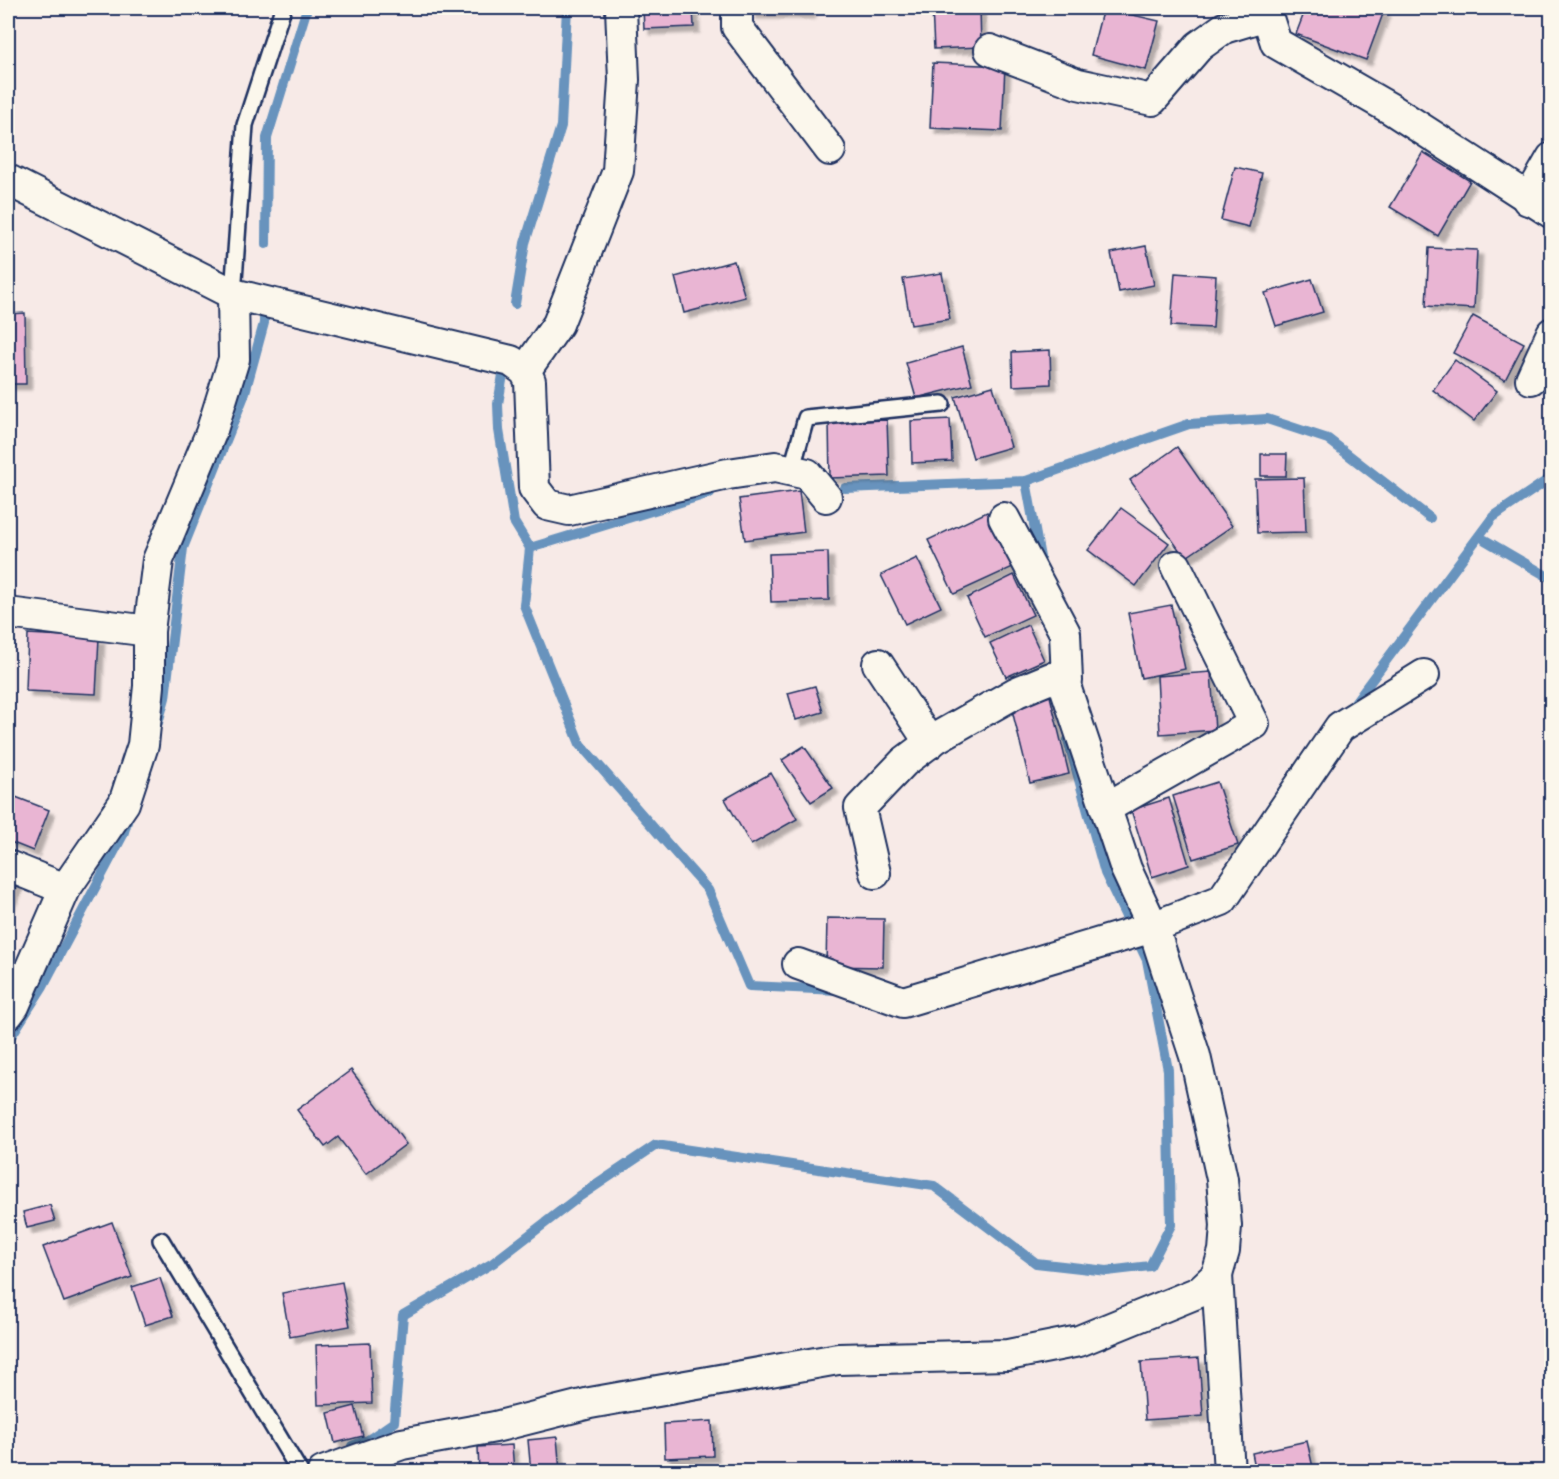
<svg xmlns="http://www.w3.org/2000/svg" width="1559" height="1479" viewBox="0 0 1559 1479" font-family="'Shantell Sans',sans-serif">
<defs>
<filter id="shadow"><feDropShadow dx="5.5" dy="5.5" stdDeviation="1.5" flood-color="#0004"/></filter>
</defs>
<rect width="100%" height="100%" fill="#f7eae7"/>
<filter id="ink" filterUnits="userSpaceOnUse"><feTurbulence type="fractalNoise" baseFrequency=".0167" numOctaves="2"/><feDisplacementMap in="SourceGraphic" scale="12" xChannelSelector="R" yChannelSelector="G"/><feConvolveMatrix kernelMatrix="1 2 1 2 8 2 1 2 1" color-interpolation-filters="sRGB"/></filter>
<g filter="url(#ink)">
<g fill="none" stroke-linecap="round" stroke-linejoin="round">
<g stroke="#6893bd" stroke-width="10">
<path d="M266,244L267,138L307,8"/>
<path d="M515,304L525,243L561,126L567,8"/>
<path d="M505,363L498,404L499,430L514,522L530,548L710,493"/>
<path d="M1026,481L1041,563"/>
<path d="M845,488L1026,481L1189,424L1267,419L1328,439L1430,518"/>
<path d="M1485,540L1552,579"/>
<path d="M530,548L524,605L580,744L708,890L749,986L838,990"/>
<path d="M1350,709L1493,517L1552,477"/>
<path d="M158,723L165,698L183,548L244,396L264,323V302"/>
<path d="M8,1041L43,986L123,835L129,815"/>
<path d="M352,1446L368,1440L394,1422L403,1315L493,1263L580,1196L656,1145L934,1186L1036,1263L1107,1271L1150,1266L1171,1225L1168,1070L1147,960L1105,873L1068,740"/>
</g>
</g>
<g fill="#e9b5d3" stroke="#1b2f5e" stroke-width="1.5" filter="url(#shadow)">
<path d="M643,8H693L694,27L644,29Z"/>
<rect x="751" y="8" width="59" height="5"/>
<path d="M932,8H980L981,47L934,49Z"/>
<path d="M1103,8L1159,21L1146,70L1091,55Z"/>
<path d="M1306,8H1375L1384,11L1366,60L1296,34Z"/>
<path d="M933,63L1005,66L1002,131L930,128Z"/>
<path d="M1423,152L1470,181L1438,236L1390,207Z"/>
<path d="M1235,167L1262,173L1249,227L1221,220Z"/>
<path d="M1146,246L1154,285L1119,292L1111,253Z"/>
<path d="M1429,248L1477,250L1474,309L1426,306Z"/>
<path d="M734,261L745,297L684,313L675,277Z"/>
<path d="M942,273L950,319L911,325L903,279Z"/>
<path d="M1175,273L1216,276L1213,328L1171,326Z"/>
<path d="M1312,279L1323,312L1276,326L1265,293Z"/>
<path d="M25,313L26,384H8V314Z"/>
<path d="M1473,316L1524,343L1505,380L1453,353Z"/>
<path d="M962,347L972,384L916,398L906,363Z"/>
<path d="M1050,350L1051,384L1013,386L1012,352Z"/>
<path d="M1455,360L1497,391L1474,421L1433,390Z"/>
<path d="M993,386L1011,447L973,458L955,397Z"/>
<path d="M950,419L952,461L912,463L911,421Z"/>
<path d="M887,420L889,476L830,478L829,422Z"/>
<path d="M1177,447L1232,526L1185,558L1130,480Z"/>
<path d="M1261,454H1287L1286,476H1261Z"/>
<path d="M1304,478L1306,532L1257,533L1255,479Z"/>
<path d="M799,491L804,532L745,540L739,499Z"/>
<path d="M1121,508L1169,543L1136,586L1088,550Z"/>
<path d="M987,512L1013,567L954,594L928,540Z"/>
<path d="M828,552L829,600L771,602L769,554Z"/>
<path d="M917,558L941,607L905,624L881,575Z"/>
<path d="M1014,575L1033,615L985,637L967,598Z"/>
<path d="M1171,605L1185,669L1141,678L1128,613Z"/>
<path d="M1028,625L1044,660L1006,677L990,643Z"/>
<path d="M28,634L99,638L96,694L26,691Z"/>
<path d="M1211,672L1215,730L1160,734L1157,676Z"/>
<path d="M815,686L823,712L796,720L788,693Z"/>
<path d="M1050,696L1069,774L1030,783L1011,706Z"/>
<path d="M804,746L833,788L811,802L782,760Z"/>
<path d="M771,773L797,819L751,845L725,799Z"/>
<path d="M1217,782L1238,845L1193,859L1173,796Z"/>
<path d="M8,794L49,810L33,851L8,841Z"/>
<path d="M1169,798L1189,865L1152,877L1131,810Z"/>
<path d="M8,875L19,880L8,905Z"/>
<path d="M827,918L884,919L883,967L826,966Z"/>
<path d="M351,1070L406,1144L366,1174L338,1137L325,1147L297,1110Z"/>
<path d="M50,1205L55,1221L27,1228L23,1212Z"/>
<path d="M112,1222L132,1277L64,1302L43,1247Z"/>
<path d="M160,1278L173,1316L145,1325L132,1287Z"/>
<path d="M342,1282L350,1326L290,1337L282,1293Z"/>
<path d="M370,1343L372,1403L318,1405L316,1345Z"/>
<path d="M1199,1358L1203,1416L1145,1420L1141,1362Z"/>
<path d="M355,1406L363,1436L335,1443L328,1413Z"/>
<path d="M712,1421L713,1456L665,1458L664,1424Z"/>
<path d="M557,1437L560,1472H531L528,1440Z"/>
<path d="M1307,1441L1314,1472H1256L1252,1453Z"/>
<path d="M512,1445L514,1472H479L478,1447Z"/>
<path d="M450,1468V1472H400V1470Z"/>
</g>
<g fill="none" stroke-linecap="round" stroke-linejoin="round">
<g stroke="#1b2f5e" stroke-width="20">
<g id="lane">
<path d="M233,294L245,125L283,8"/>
<path d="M792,468L806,418L942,404"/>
<path d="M161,1240L300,1472"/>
</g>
</g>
<g stroke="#1b2f5e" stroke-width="34">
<g id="street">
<path d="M737,8V27L830,150"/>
<path d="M990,50L1078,84L1152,100L1199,46L1224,28L1267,15L1276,43L1391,109L1552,213"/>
<path d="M8,180L233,294L511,361L525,371L530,381L534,488L547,505L569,510L728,474L775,467L807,474L826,497"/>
<path d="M1528,200L1552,158"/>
<path d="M525,371L558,324L618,171L624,80L621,8"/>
<path d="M1531,379L1552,333"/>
<path d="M1004,518L1065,633L1067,681L1064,683"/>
<path d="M8,613L149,631"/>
<path d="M878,664L930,743"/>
<path d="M1106,808L1254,724L1176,566"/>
<path d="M8,866L65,889"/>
<path d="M798,964L903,1002L1153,927L1222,900L1340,727L1424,675"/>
<path d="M8,1014L14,1006L65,889L124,803L143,745L149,686V631L158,560L211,433L234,359L233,294"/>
<path d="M1217,1275L1229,1472"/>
<path d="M323,1472L402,1444L495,1427L590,1403L838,1359L1008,1355L1079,1341L1199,1292L1217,1275L1224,1251L1226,1226L1222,1179L1195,1056L1153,927L1126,869L1064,683L1051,678L1017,692L936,738L904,762L860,808L875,873"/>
</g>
</g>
<use href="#lane" stroke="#fbf7ec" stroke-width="15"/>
<use href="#street" stroke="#fbf7ec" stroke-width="30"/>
</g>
</g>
<rect width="1559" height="1479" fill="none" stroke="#fbf7ec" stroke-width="30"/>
<rect x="15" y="15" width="1529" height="1449" fill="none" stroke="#1b2f5e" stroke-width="2" filter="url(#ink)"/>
</svg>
